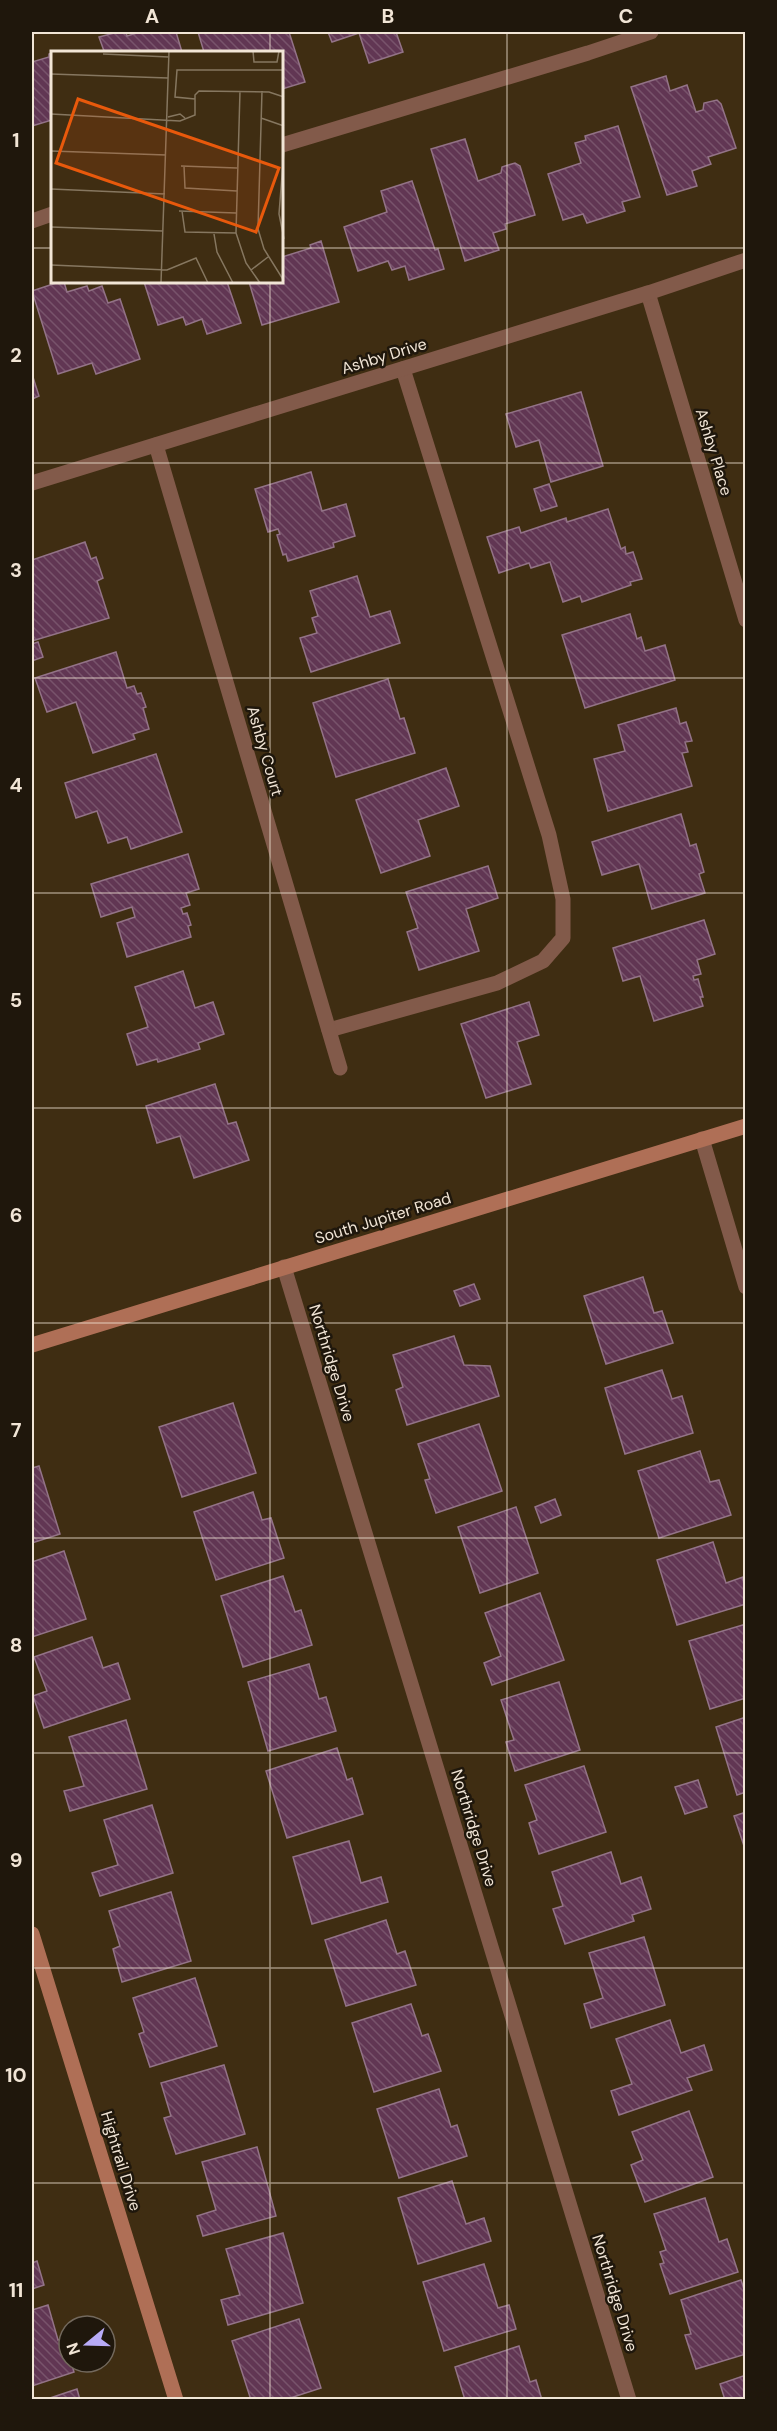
<svg xmlns="http://www.w3.org/2000/svg" width="777" height="2431" viewBox="0 0 777 2431" font-family="'DM Sans',sans-serif">
<defs>
<pattern id="building-back-hatch" width="6" height="6" patternUnits="userSpaceOnUse" patternTransform="scale(1.5)"><rect width="6" height="6" fill="#613653"/><path d="M-1 5l2 2M0 0l6 6M5-1l2 2" fill="none" stroke="#78536b"/></pattern>
</defs>
<rect width="100%" height="100%" fill="#3f2d12"/>
<g fill="url(#building-back-hatch)" stroke="#937387" stroke-width="1.5">
<path d="M118,32H126L127,36L140,32H162L163,33L176,32L182,52H97L104,51L99,37Z"/>
<path d="M198,32H289L305,82L282,89V52H204Z"/>
<path d="M328,32H396L403,52L369,63L359,33L332,42Z"/>
<path d="M52,53V120L32,126V62L49,57V54Z"/>
<path d="M666,76L670,91L687,85L696,112L703,110L704,103L717,100L721,104L736,148L708,157L711,164L692,171L697,186L667,195L631,87Z"/>
<path d="M618,126L640,197L622,202L625,211L587,223L583,214L563,220L548,174L581,163L575,143L586,140L585,136Z"/>
<path d="M465,139L478,181L501,173L502,167L505,166L515,163L520,166L535,215L505,224L506,229L493,233L499,250L465,261L431,149Z"/>
<path d="M412,181L435,250L438,249L444,269L409,280L405,266L392,270L388,261L358,271L344,227L387,212L381,191Z"/>
<path d="M321,241L339,302L262,325L249,282H282V257L311,248L310,245Z"/>
<path d="M59,282H64L67,292L87,286L89,291L102,286L108,303L120,299L140,359L96,374L92,363L58,374L32,291Z"/>
<path d="M144,282H227L241,323L207,334L202,319L186,325L183,317L158,325Z"/>
<path d="M32,374L39,396L32,399Z"/>
<path d="M581,392L603,466L551,482L539,440L516,447L506,414Z"/>
<path d="M311,472L322,511L346,504L355,536L333,543L334,547L288,561L286,554L283,555L277,535L280,534L278,529L268,532L255,489Z"/>
<path d="M549,484L557,506L541,511L534,489Z"/>
<path d="M608,509L621,549L625,547L626,554L633,552L642,579L630,582L631,585L582,602L580,596L563,602L550,562L531,568L529,563L499,573L487,537L519,527L521,533L566,518L567,522Z"/>
<path d="M85,542L91,559L96,557L103,578L97,581L109,618L32,641V560Z"/>
<path d="M357,576L370,617L390,611L400,643L311,672L300,638L317,633L312,618L318,616L310,591Z"/>
<path d="M630,614L637,639L641,637L645,651L665,645L675,680L585,708L562,635Z"/>
<path d="M38,642L43,657L32,661V644Z"/>
<path d="M116,652L127,688L134,686L137,694L141,693L146,707L143,708L149,729L133,734L135,739L93,753L76,702L47,712L35,678Z"/>
<path d="M388,679L400,719L404,718L415,753L336,777L313,703Z"/>
<path d="M676,708L680,724L686,722L692,741L685,742L688,752L682,753L692,786L608,811L594,759L625,751L618,725Z"/>
<path d="M156,754L182,832L131,849L127,837L108,843L97,811L76,818L65,783Z"/>
<path d="M446,768L459,806L418,820L430,856L381,873L356,800Z"/>
<path d="M681,814L690,846L696,844L704,872L699,874L705,893L652,909L639,864L602,875L592,842Z"/>
<path d="M188,854L199,889L186,893L190,905L181,908L183,914L187,913L191,925L188,926L191,937L127,957L117,923L135,917L132,907L101,917L91,884Z"/>
<path d="M488,866L498,898L466,909L479,951L419,970L407,932L418,928L406,892Z"/>
<path d="M704,920L715,954L697,960L701,974L693,976L694,980L698,979L703,997H700L703,1006L654,1021L640,976L623,981L613,948Z"/>
<path d="M183,971L195,1008L213,1002L224,1034L198,1043L200,1049L158,1062L157,1059L137,1065L127,1034L148,1027L135,987Z"/>
<path d="M529,1002L539,1035L517,1042L531,1084L486,1098L461,1024Z"/>
<path d="M215,1084L228,1124L236,1122L249,1160L194,1178L180,1136L157,1143L146,1106Z"/>
<path d="M643,1277L654,1313L662,1311L673,1343L606,1364L584,1296Z"/>
<path d="M474,1284L480,1299L460,1306L454,1291Z"/>
<path d="M454,1336L464,1365L490,1366L499,1396L407,1425L396,1390L403,1387L393,1355Z"/>
<path d="M662,1370L672,1399L682,1396L693,1433L625,1454L605,1388Z"/>
<path d="M233,1403L256,1473L182,1497L159,1427Z"/>
<path d="M479,1424L502,1491L436,1513L425,1480L430,1479L418,1444Z"/>
<path d="M700,1451L710,1482L719,1480L731,1515L659,1538L638,1471Z"/>
<path d="M39,1466L60,1534L32,1543V1468Z"/>
<path d="M253,1492L262,1520L271,1518L284,1558L216,1580L194,1512Z"/>
<path d="M555,1499L561,1515L541,1523L535,1507Z"/>
<path d="M516,1507L538,1573L480,1593L458,1527Z"/>
<path d="M713,1542L726,1583L743,1577L746,1604L677,1625L657,1560Z"/>
<path d="M64,1551L86,1619L32,1637V1562Z"/>
<path d="M283,1576L295,1612L301,1610L312,1645L243,1667L221,1596Z"/>
<path d="M540,1593L564,1660L492,1685L484,1663L501,1656L485,1613Z"/>
<path d="M746,1624V1698L710,1709L689,1641Z"/>
<path d="M92,1637L103,1668L118,1663L130,1699L44,1728L33,1696L47,1691L34,1657Z"/>
<path d="M309,1664L319,1699L326,1697L336,1731L268,1751L248,1682Z"/>
<path d="M559,1682L580,1750L515,1771L506,1742L514,1740L501,1700Z"/>
<path d="M746,1717V1792L737,1795L716,1727Z"/>
<path d="M126,1720L147,1789L70,1811L64,1791L84,1786L69,1737Z"/>
<path d="M337,1748L347,1780L352,1778L363,1814L287,1838L266,1771Z"/>
<path d="M584,1766L606,1832L539,1854L529,1823L537,1820L525,1785Z"/>
<path d="M698,1780L707,1807L685,1814L675,1787Z"/>
<path d="M152,1805L173,1873L100,1896L92,1873L118,1865L104,1820Z"/>
<path d="M746,1812V1852L734,1816Z"/>
<path d="M349,1841L361,1883L381,1877L388,1902L312,1924L293,1857Z"/>
<path d="M611,1852L621,1884L641,1877L651,1909L632,1915L634,1921L565,1944L553,1909L563,1906L552,1872Z"/>
<path d="M171,1892L191,1961L122,1982L113,1949L120,1946L109,1911Z"/>
<path d="M386,1920L397,1954L405,1951L416,1985L346,2006L325,1940Z"/>
<path d="M644,1937L665,2005L591,2028L584,2004L603,1998L589,1953Z"/>
<path d="M195,1978L217,2046L150,2067L139,2034L144,2032L133,1998Z"/>
<path d="M411,2004L422,2036L428,2034L441,2071L374,2092L352,2023Z"/>
<path d="M670,2020L681,2053L704,2045L712,2070L687,2078L692,2090L619,2115L611,2091L632,2084L616,2039Z"/>
<path d="M224,2065L245,2134L176,2154L164,2118L171,2116L161,2083Z"/>
<path d="M439,2089L451,2127L457,2125L467,2156L399,2178L377,2109Z"/>
<path d="M689,2111L713,2177L645,2202L631,2165L643,2160L632,2132Z"/>
<path d="M257,2147L276,2216L203,2236L197,2216L216,2210L202,2162Z"/>
<path d="M452,2181L466,2224L484,2218L491,2241L418,2264L398,2198Z"/>
<path d="M705,2198L719,2242L727,2239L738,2272L670,2294L660,2264L664,2263L660,2252L666,2250L654,2214Z"/>
<path d="M283,2233L303,2303L228,2325L221,2300L240,2295L226,2249Z"/>
<path d="M37,2261L44,2285L32,2289V2263Z"/>
<path d="M484,2264L498,2308L509,2305L516,2329L444,2351L423,2282Z"/>
<path d="M741,2280L746,2295V2354L696,2369L685,2335L691,2334L681,2300Z"/>
<path d="M48,2305L58,2340L64,2338L69,2362H71L74,2372L32,2386V2310Z"/>
<path d="M299,2319L321,2388L284,2400H251L232,2341Z"/>
<path d="M519,2346L530,2382L536,2380L542,2400H465L455,2367Z"/>
<path d="M746,2375V2400H725L720,2384Z"/>
<path d="M77,2389L80,2400H44Z"/>
</g>
<g fill="none" stroke-linecap="round" stroke-linejoin="round">
<g stroke="#825a4a" stroke-width="15">
<path d="M282,145L588,53L651,32"/>
<path d="M32,221L52,214"/>
<path d="M329,1030L497,983L543,961L563,938V899L549,835L403,369"/>
</g>
<g stroke="#825a4a" stroke-width="15">
<path d="M648,293L746,620"/>
<path d="M156,445L340,1068"/>
<path d="M32,483L648,293L746,260"/>
<path d="M702,1139L746,1287"/>
<path d="M284,1267L629,2400"/>
</g>
<g stroke="#af6f56" stroke-width="15">
<path d="M32,1345L746,1126"/>
<path d="M32,1934L176,2400"/>
</g>
</g>
<path fill="none" stroke="#f1e5d6" stroke-width="1.5" stroke-opacity="0.55" d="M270,32V52M507,32V2400M32,248H52M282,248H746M270,282V2400M32,463H746M32,678H746M32,893H746M32,1108H746M32,1323H746M32,1538H746M32,1753H746M32,1968H746M32,2183H746"/>
<g text-anchor="middle" dominant-baseline="central" stroke-width="5" stroke-linejoin="round" paint-order="stroke">
<g font-size="16" fill="#f1e5d6" stroke="#1f170c">
<text transform="translate(384 356) rotate(-17)">Ashby Drive</text>
<text transform="translate(714 452) rotate(73)">Ashby Place</text>
<text transform="translate(265 751) rotate(74)">Ashby Court</text>
<text transform="translate(383 1218) rotate(-17)">South Jupiter Road</text>
<text transform="translate(332 1363) rotate(73)">Northridge Drive</text>
<text transform="translate(474 1828) rotate(73)">Northridge Drive</text>
<text transform="translate(121 2161) rotate(73)">Hightrail Drive</text>
<text transform="translate(615 2293) rotate(73)">Northridge Drive</text>
</g>
</g>
<g transform="translate(51 51)">
<rect width="232" height="232" fill="#3f2d12"/>
<path fill="none" stroke="#867760" stroke-width="1.5" d="M193,0H226M202,0L203,11H226L228,0M52,3L118,6M0,23L117,27M189,40L185,182L195,212L209,232M211,40L207,178L213,198L233,230M144,48L124,46L126,19H233M0,63L129,70L144,64V44L148,40L218,41L233,46M117,66L129,63L134,67M210,67L233,75M233,99L228,163L233,188M0,100L115,104M130,115L186,117M133,115L134,137L186,140M0,138L114,143M128,160L185,162M131,160L134,181L185,182M0,176L112,180M163,183L166,201L182,232M0,214L116,219L145,207L157,232M200,219L217,206M110,232L118,0"/>
<path fill="#e8590c" fill-opacity="0.15" stroke="#e8590c" stroke-width="3" d="M27,48L228,117L205,181L5,112Z"/>
<rect width="232" height="232" fill="none" stroke="#f1e5d6" stroke-width="3"/>
</g>
<rect width="777" height="2431" fill="none" stroke="#1f170c" stroke-width="66"/>
<g transform="translate(87 2344) rotate(251)"><circle r="28" fill="#1f170c" stroke="#73695d" stroke-width="1.5"/>
<path d="M0-4.5L10 22L0 15L-10 22Z" fill="#b8abf7"/>
<text y="-9" font-size="16" font-weight="bold" text-anchor="middle" fill="#f1e5d6">N</text>
</g>
<rect x="33" y="33" width="711" height="2365" fill="none" stroke="#f1e5d6" stroke-width="2"/>
<g font-size="20" text-anchor="middle" font-weight="bold" fill="#f1e5d6">
<text x="152" y="23">A</text>
<text x="388" y="23">B</text>
<text x="626" y="23">C</text>
<text x="16" y="147">1</text>
<text x="16" y="362">2</text>
<text x="16" y="577">3</text>
<text x="16" y="792">4</text>
<text x="16" y="1007">5</text>
<text x="16" y="1222">6</text>
<text x="16" y="1437">7</text>
<text x="16" y="1652">8</text>
<text x="16" y="1867">9</text>
<text x="16" y="2082">10</text>
<text x="16" y="2297">11</text>
</g>
</svg>
